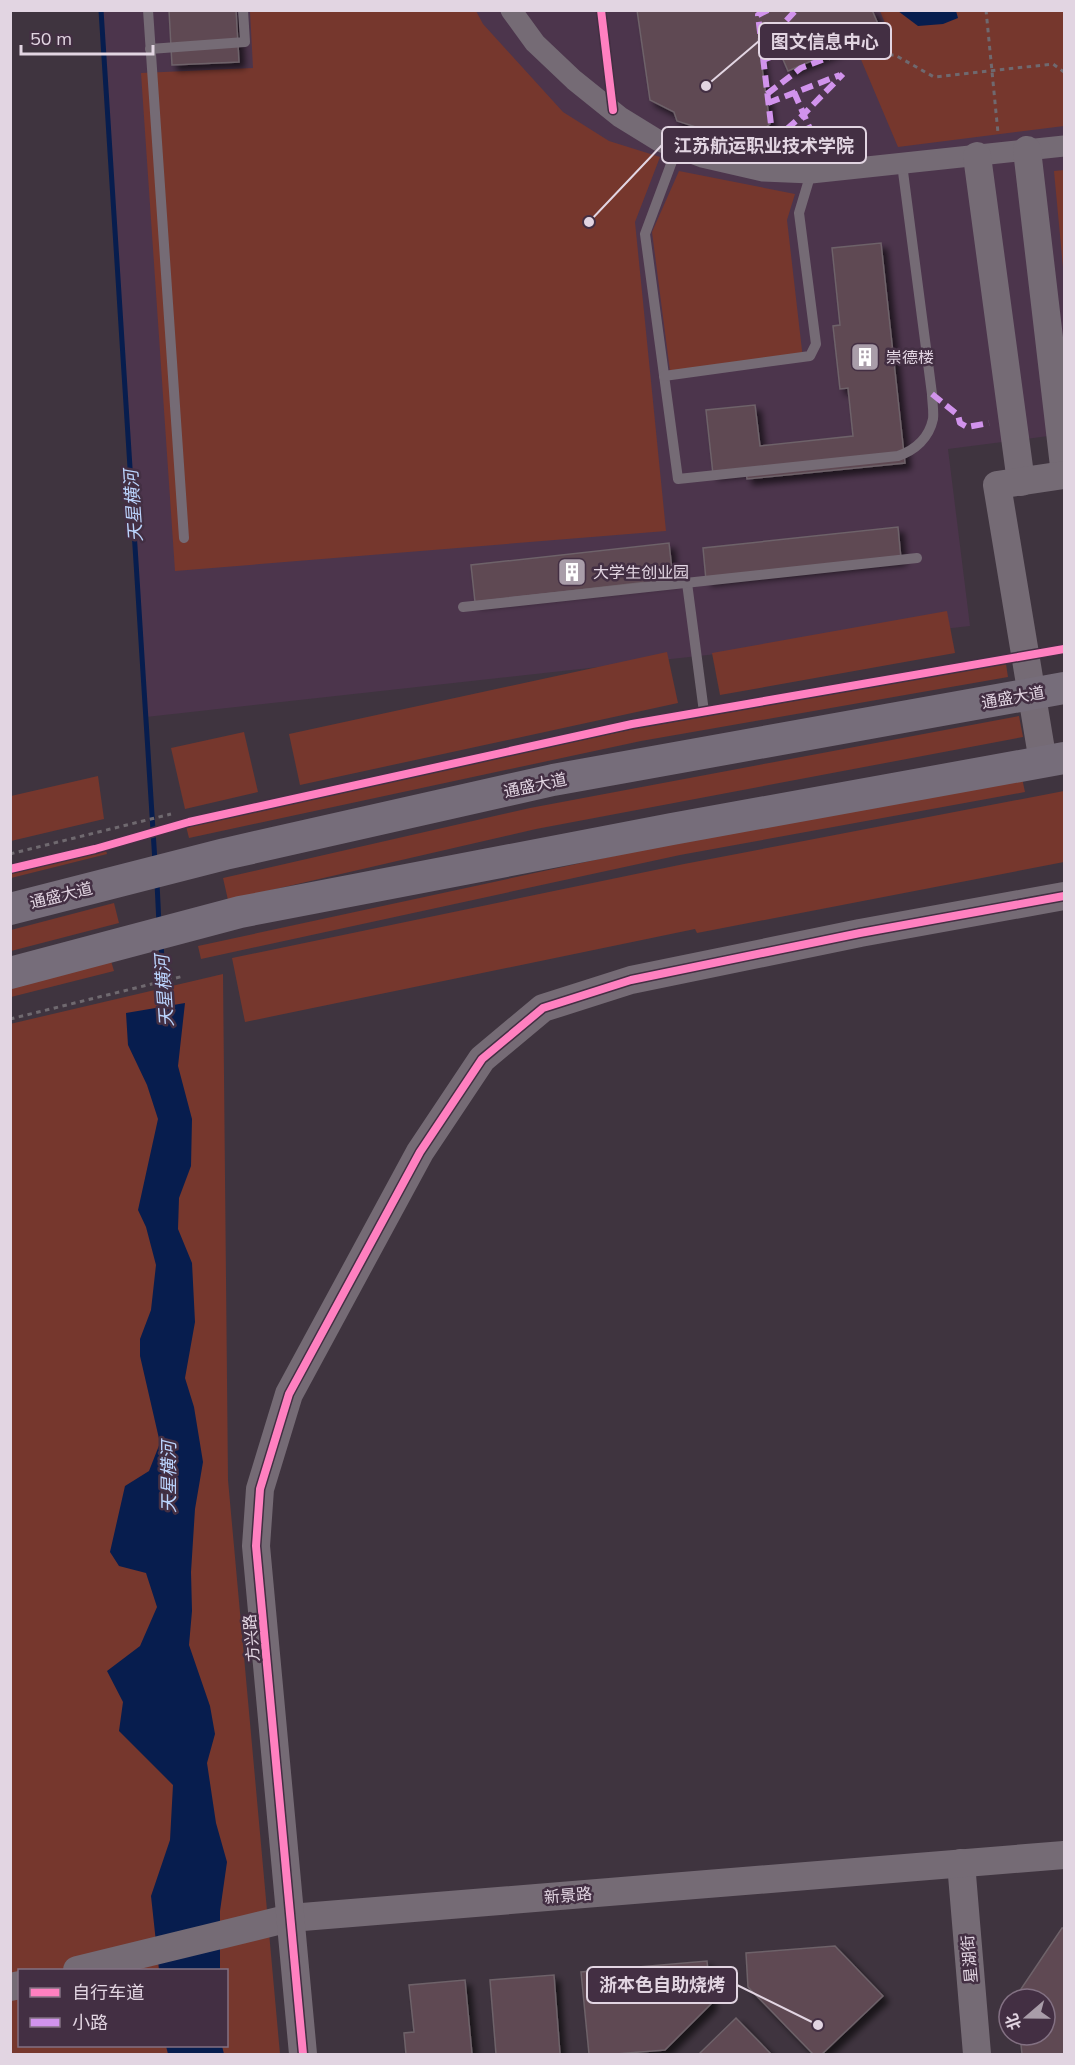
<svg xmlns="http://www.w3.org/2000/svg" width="1075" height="2065" viewBox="0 0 1075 2065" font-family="Mulish,'Noto Sans SC',sans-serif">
<defs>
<filter id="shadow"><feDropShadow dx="5.5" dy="5.5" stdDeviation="3" flood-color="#0009"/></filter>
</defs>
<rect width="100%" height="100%" fill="#3f343f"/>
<path fill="#4c354c" d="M101,11H1064V434L948,449L970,626L146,717Z"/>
<g fill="#76372d" fill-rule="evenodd">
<path d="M250,11H476L483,24L563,112L609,141L660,157L635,222L666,531L175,571L141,73L253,68Z"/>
<path d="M880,11H1064V126L898,147L854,43L887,28Z"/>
<path d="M1064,170V278L1054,171Z"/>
<path d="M679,171L795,194L787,220L803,359L670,371L652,232Z"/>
<path d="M947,611L955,653L720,695L712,653Z"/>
<path d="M667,652L678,703L300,785L289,734Z"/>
<path d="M1006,664L1008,677L641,741L189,838L186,826L639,728Z"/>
<path d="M1019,716L1023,737L536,829L228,900L223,878L530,808Z"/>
<path d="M244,732L258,792L185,809L171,748Z"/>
<path d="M98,776L104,819L11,841V796Z"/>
<path d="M1022,778L1025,792L680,855L201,959L198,946L678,842Z"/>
<path d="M1064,791V862L697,933L695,929L245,1022L232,958L684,864Z"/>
<path d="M104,843L107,854L11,878V868Z"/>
<path d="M114,903L119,923L11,951V930Z"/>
<path d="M111,961L114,971L11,997V987Z"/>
<path d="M223,974L228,1480L280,2054H11L10,1024ZM20,1970H226V2046H20Z"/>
</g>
<g fill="#071d4e">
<path d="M898,11H956L958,18L943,24L918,26Z"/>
<path d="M185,1003L178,1066L192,1119L191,1166L179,1198L178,1229L192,1263L195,1322L185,1378L194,1407L203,1462L195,1509L191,1572L192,1611L189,1645L210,1706L215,1734L207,1763L216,1823L227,1862L220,1911V1970H159L151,1896L170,1840L173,1785L119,1731L123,1702L107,1671L140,1646L157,1607L146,1573L119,1566L110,1552L125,1486L149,1471L160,1443L140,1356V1339L151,1310L156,1265L146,1227L138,1210L158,1119L147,1085L128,1045L126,1013Z"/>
<path d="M166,2046H222L224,2054H168Z"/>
</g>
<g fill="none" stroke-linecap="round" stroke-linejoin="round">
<g stroke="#071d4e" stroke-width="5">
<path d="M101,10L155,862"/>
<path d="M157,883L159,924"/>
<path d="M161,943L165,1011"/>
</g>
</g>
<g fill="#5e4853" stroke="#6e6269" stroke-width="1.5" filter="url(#shadow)">
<path d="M169,10H236L239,62L172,65Z"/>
<path d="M637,10H872L881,31L788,71L769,27L758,39L770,124L758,133L760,148L715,140V133L677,121L674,112L650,100Z"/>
<path d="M881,243L905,463L747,479L746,470L713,474L706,410L755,405L760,446L853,436L848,388L840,389L833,326L840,325L832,248Z"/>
<path d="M898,527L901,559L706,580L703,548Z"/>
<path d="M669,543L673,579L475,602L471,565Z"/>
<path d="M1062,1928H1064V2054H1022L1020,2035H1045V1999H1017V1995Z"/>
<path d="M835,1946L883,1996L822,2054H813L748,1987L746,1953Z"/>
<path d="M707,1961L711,2004L665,2050L615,2054H589L581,1972Z"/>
<path d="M554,1975L560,2054H496L490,1980Z"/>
<path d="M465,1980L472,2054H406L404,2033L414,2032L409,1985Z"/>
<path d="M736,2018L771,2054H699Z"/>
</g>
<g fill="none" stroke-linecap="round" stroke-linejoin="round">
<g stroke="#6f696f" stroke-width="3" stroke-dasharray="4.5 4.5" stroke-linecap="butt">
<path d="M986,10L998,133"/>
<path d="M835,55H895L934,77L1053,64L1064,72"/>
<path d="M10,854L171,814"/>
<path d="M10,1019L184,976"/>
</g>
<g stroke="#756b75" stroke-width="10">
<path d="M148,10L184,538"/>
<path d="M150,49L245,42L243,10"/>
<path d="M677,148L645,234L678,479L898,456C915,450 929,438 933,419C934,411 932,401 932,394L902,164"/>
<path d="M664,376L810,356L816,344L799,213L811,173"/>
<path d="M687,583L704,712"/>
<path d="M463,607L917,558"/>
</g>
<path stroke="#756b75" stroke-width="21" d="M511,10L535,43L574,80L620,117L659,141L702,157L763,171L811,173L1064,146"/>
<g stroke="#756b75" stroke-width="28">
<path d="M1027,150L1064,466"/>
<path d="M977,156L1021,482"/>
<path d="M1043,762L997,485L1064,475"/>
<path d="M961,1863L977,2054"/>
<path d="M77,1970L290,1918L1064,1855"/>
<path d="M10,1987L20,1985"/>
<path d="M303,2054L256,1546L260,1489L289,1394L420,1152L482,1059L543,1008L631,980L860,933L1064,896"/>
</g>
<g stroke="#766d7a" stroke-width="32">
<path d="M10,909L225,854L553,780L1064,688"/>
<path d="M10,973L240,912L672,829L1064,758"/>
</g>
<g stroke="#d193ec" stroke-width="6" stroke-dasharray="12 6" stroke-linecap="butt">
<path d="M768,10L758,15L775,158"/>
<path d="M762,47L796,10"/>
<path d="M763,60L827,35"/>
<path d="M794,92L823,159"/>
<path d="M767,94L801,68L835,55"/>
<path d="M768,103L840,75"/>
<path d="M773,141L803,115L843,74"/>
<path d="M932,394L958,415L960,423L967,427L989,423"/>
</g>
<g stroke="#432f43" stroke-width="11">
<g id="cycleway">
<path d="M601,10L613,110"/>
<path d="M10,869L95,849L189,822L632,724L1064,649"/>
<path d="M303,2054L256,1546L260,1489L289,1394L420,1152L482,1059L543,1008L631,980L860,933L1064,896"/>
</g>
</g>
<use href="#cycleway" stroke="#ff80c0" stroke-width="8"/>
</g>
<defs>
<g id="building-square" transform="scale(1.5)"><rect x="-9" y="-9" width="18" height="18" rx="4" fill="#a99da9" stroke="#432f43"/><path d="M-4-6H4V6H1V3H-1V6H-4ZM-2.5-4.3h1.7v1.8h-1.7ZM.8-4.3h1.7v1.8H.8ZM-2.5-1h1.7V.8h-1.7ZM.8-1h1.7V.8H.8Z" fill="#fff"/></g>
</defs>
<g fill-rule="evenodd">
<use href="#building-square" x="865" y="357"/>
<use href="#building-square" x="572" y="572"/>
</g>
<g text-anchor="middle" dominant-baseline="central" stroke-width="5" stroke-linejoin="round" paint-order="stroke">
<g font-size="16" fill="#e2d5e2" stroke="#432f43" text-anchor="start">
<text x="886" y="357">崇德楼</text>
<text x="593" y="572">大学生创业园</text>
</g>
<g font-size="16" fill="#e2d5e2" stroke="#432f43">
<text transform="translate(1013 697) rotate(-10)">通盛大道</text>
<text transform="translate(535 785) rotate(-12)">通盛大道</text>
<text transform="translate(61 895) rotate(-14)">通盛大道</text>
<text transform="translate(251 1638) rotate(-95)">方兴路</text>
<text transform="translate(568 1895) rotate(-5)">新景路</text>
<text transform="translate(969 1959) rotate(-95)">星湖街</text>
</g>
<g font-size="18" font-style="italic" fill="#bbd4fd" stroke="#432f43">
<text transform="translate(133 506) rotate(-94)">天星横河</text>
<text transform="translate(164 991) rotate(-94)">天星横河</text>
<text transform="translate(168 1477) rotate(-90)">天星横河</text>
</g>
</g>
<path fill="none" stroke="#e2d5e2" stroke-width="2" d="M706 86L759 41M589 222L662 145M818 2025L737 1985"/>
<g fill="#e2d5e2" stroke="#432f43" stroke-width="2">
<circle cx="706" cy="86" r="6"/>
<circle cx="589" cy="222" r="6"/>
<circle cx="818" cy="2025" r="6"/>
</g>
<g fill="#432f43" stroke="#e2d5e2" stroke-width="2">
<rect x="759" y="23" width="132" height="36" rx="6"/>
<rect x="662" y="127" width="204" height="36" rx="6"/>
<rect x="587" y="1967" width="150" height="36" rx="6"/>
</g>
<g font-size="18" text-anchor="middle" font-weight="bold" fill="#e2d5e2">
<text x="825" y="48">图文信息中心</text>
<text x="764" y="152">江苏航运职业技术学院</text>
<text x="662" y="1991">浙本色自助烧烤</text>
</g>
<rect width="1075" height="2065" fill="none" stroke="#e2d5e2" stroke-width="24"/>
<rect x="18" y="1969" width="210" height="78" fill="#432f43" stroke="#837183" stroke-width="1.5"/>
<rect x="30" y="1988" width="30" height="9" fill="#ff80c0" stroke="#837183" stroke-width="1.5"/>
<text x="72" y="1999" font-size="18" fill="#e2d5e2">自行车道</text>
<rect x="30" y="2018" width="30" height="9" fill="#d193ec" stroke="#837183" stroke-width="1.5"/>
<text x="72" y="2029" font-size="18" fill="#e2d5e2">小路</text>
<g transform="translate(1027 2017) rotate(250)"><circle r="28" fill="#432f43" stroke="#837183" stroke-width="1.5"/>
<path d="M0-4.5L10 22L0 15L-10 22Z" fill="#a99da9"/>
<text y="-9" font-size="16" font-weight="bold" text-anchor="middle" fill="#e2d5e2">北</text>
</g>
<path d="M21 45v9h132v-9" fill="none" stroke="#e2d5e2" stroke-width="3"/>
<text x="30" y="45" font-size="18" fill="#e2d5e2" stroke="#432f43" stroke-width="4.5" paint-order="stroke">50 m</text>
</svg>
